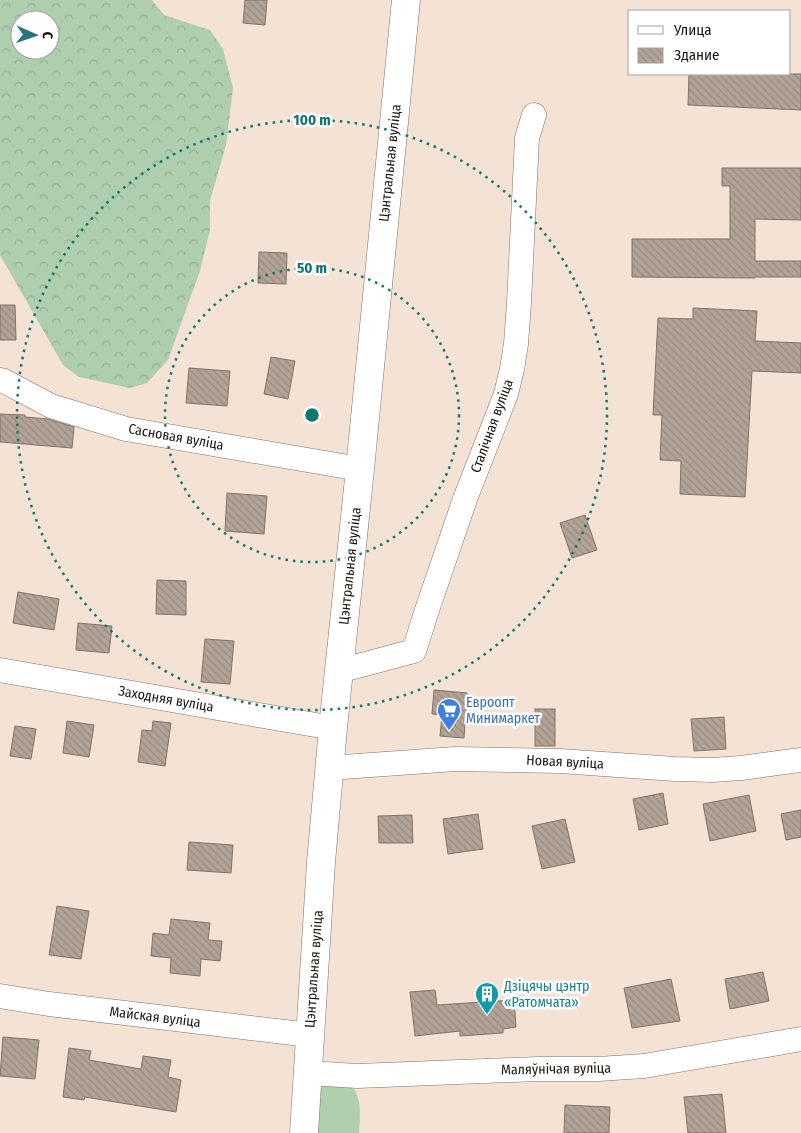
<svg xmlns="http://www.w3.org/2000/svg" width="801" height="1133" viewBox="0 0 801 1133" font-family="'Fira Sans Condensed',sans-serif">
<defs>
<pattern id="forest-crowns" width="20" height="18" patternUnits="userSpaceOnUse" patternTransform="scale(1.25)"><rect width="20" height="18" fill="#afcead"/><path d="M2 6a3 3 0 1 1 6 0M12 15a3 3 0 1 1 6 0" fill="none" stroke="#96b094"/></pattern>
<pattern id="building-back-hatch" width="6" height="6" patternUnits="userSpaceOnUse" patternTransform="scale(1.25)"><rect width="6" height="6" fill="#b2a396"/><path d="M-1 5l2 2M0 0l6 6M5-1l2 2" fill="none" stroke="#988b80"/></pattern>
</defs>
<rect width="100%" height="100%" fill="#f4e2d5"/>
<path fill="#afcead" d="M326,1084H340L354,1089C362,1101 360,1119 359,1133H314L320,1089Z"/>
<path fill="url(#forest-crowns)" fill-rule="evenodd" d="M0,0H152L164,15L210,30L223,49L233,88L226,145L210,201V230L200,271L168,360L147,383L130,388L79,377L63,365L0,255ZM20,20H50V50H20Z"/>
<g fill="url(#building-back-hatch)" stroke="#817366">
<path d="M245,0H267L265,25L243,23Z"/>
<path d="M689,74H801V110L688,105Z"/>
<path d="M722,168H801V220L755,219V261H801V277H755V278L632,277V239H730V186H722Z"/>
<path d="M259,252L287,253L286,284L258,283Z"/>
<path d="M0,305H15L16,340H0Z"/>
<path d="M693,308L757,311L755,341L801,343V373L752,371L745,497L680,494L681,461L660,460L662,415H653L658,318L693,319Z"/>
<path d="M271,357L295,361L288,399L264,394Z"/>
<path d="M189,368L230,371L227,406L186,403Z"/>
<path d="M0,414L25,415V417L48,419L74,427L72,448L0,442Z"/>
<path d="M227,493L267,496L264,534L225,531Z"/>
<path d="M585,515L597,550L572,558L560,523Z"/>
<path d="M157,580L186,581V615L156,614Z"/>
<path d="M18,592L59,599L54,630L13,623Z"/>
<path d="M78,623L112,626L109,653L76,650Z"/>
<path d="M205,639L234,641L230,684L201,682Z"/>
<path d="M434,690L467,693L464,738L440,736L442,715L432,714Z"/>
<rect x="535" y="709" width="20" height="37"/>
<path d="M724,717L726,749L694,751L691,719Z"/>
<path d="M67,721L94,725L89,757L63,753Z"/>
<path d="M153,721L171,723L165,766L138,762L142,730L152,731Z"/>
<path d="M15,726L36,729L31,759L10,756Z"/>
<path d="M663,793L668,824L639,830L633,799Z"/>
<path d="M749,795L756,831L710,841L703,804Z"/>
<path d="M801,810V837L786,840L781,814Z"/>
<path d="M478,814L483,849L448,854L443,819Z"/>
<path d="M412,815L413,843H379L378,816Z"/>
<path d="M565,819L575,862L542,869L532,826Z"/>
<path d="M189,842L233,845L231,873L187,870Z"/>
<path d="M57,906L89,911L81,959L49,955Z"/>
<path d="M171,919L210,923L208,940L222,941L220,961L201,959L200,976L170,973L171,958L151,956L153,933L169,935Z"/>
<path d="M763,972L769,1001L730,1009L725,979Z"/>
<path d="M671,979L680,1021L632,1028L624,988Z"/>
<path d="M435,990L437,1005L514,1000L516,1027L503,1029V1033L460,1036V1031L415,1036L410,992Z"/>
<path d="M3,1037L39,1040L35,1079L0,1076Z"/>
<path d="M69,1048L91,1051L89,1060L141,1069L143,1056L171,1060L168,1077L181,1080L176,1112L85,1097L84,1100L63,1097Z"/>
<path d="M722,1094L726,1133H688L684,1097Z"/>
<path d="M565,1105L610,1107L609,1133H564Z"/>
</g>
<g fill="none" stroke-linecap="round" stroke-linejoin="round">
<g stroke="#817166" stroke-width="25">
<g id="minor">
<path d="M0,380L4,381L51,406L126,429L360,469"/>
<path d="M0,670L333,728"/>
<path d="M339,671L414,651L427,610L465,499L506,394L512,369L516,344L519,303L527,138L534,115"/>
<path d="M329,768L455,759L560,761L675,769L712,770L741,768L801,760"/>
<path d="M0,996L49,1004L310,1035"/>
<path d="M308,1073L357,1076L538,1069H598L644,1066L801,1039"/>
</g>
</g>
<g stroke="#817166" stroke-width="29">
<path id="tertiary" d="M304,1133L321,862L333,728L360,469L406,0"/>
</g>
<use href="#minor" stroke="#fff" stroke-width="24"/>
<use href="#tertiary" stroke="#fff" stroke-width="28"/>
</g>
<g fill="none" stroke="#0f766e" stroke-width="2.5" stroke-dasharray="2.5 5">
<circle cx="312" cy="415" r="147"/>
<circle cx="312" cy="415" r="295"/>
</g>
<defs>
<g id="supermarket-pin" transform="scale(1.25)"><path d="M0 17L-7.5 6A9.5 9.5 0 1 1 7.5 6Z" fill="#3f7fe0" stroke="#fff"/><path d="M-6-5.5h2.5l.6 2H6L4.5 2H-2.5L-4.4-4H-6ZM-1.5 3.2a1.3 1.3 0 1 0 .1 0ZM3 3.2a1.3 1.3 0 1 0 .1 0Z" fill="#fff"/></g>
<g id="building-pin" transform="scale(1.25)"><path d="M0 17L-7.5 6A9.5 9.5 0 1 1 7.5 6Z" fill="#0f9aa8" stroke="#fff"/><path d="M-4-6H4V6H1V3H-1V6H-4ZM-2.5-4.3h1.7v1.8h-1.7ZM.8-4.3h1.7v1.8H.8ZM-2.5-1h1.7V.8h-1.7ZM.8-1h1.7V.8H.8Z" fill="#fff"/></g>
</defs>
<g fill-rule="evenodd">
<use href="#supermarket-pin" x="449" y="710"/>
<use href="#building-pin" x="487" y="994"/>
</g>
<g text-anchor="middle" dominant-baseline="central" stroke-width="5" stroke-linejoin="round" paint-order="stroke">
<g font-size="14" fill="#1a140f" stroke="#fff">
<text transform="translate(390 163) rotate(-84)">Цэнтральная вуліца</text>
<text transform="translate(492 426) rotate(-70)">Сталічная вуліца</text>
<text transform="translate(176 437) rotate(10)">Сасновая вуліца</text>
<text transform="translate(350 566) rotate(-84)">Цэнтральная вуліца</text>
<text transform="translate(166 699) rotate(10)">Заходняя вуліца</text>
<text transform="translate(565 762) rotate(3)">Новая вуліца</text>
<text transform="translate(314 969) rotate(-86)">Цэнтральная вуліца</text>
<text transform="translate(155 1017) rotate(7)">Майская вуліца</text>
<text transform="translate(556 1069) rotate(-1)">Маляўнічая вуліца</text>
</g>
<g font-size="14" fill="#366cbe" stroke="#fff" text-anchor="start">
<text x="466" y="702">Евроопт<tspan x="466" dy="16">Минимаркет</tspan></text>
</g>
<g font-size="14" fill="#0d838f" stroke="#fff" text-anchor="start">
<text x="504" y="986">Дзіцячы цэнтр<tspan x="504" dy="16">«Ратомчата»</tspan></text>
</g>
</g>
<circle cx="312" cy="415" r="8" fill="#0f766e" stroke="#fff" stroke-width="2.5"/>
<g font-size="15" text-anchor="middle" font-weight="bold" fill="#0f766e" stroke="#fff" stroke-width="5" stroke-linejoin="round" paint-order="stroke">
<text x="312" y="125">100 m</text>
<text x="312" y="273">50 m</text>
</g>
<rect x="628" y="10" width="162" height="65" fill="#ffffff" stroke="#a3a19f"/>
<rect x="638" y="26" width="25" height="8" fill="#ffffff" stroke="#a3a19f"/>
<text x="674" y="35" font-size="15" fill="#1a140f">Улица</text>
<rect x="638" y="48" width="25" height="15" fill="url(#building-back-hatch)" stroke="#a3a19f"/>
<text x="674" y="60" font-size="15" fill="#1a140f">Здание</text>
<g transform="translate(35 35) rotate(92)"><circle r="24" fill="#ffffff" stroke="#a3a19f"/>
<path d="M0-4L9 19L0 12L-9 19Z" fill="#2a727d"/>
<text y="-8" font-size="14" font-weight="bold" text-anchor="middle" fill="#1a140f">С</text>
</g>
</svg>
